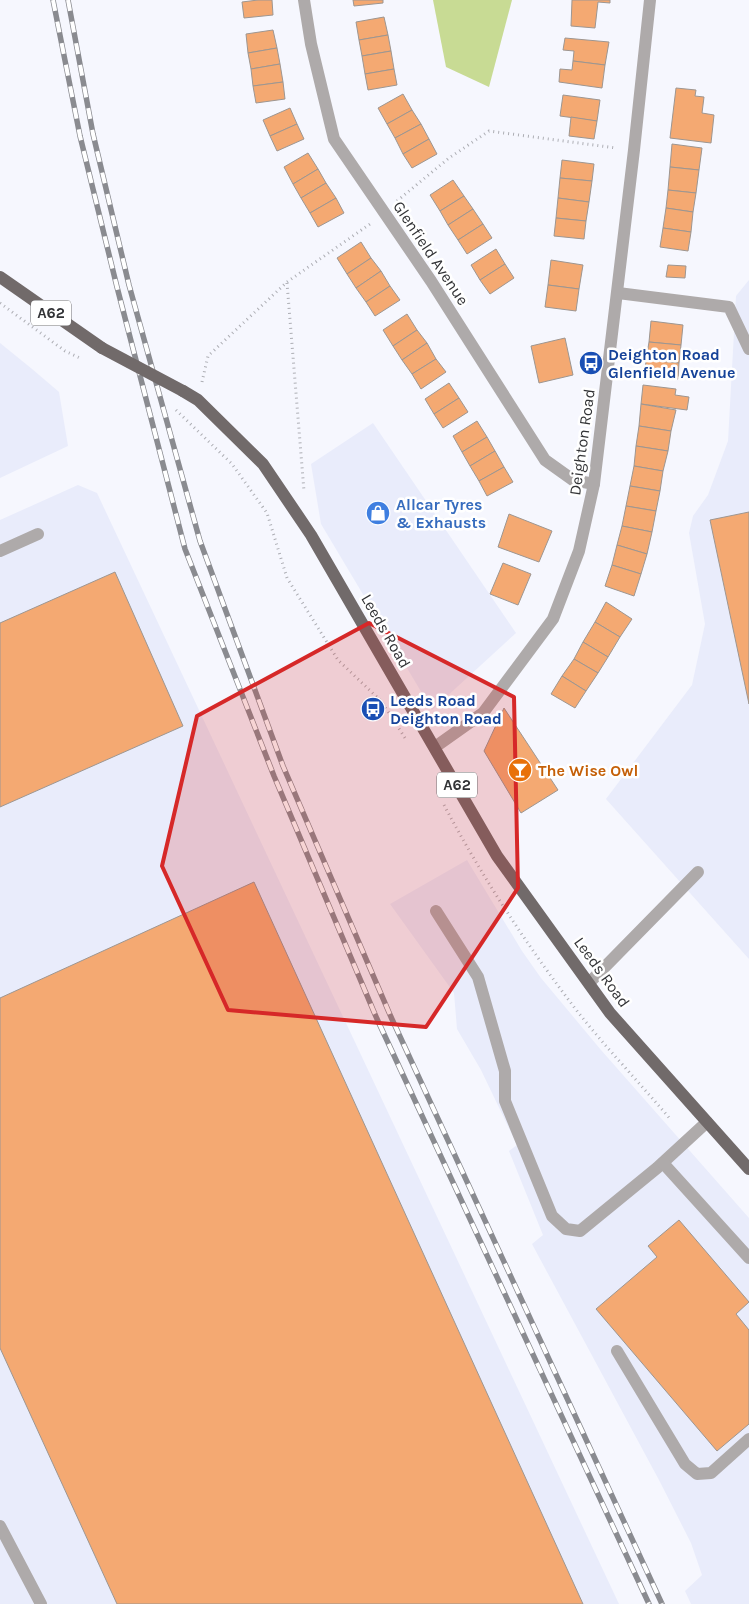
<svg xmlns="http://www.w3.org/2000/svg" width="749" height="1604" viewBox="0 0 749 1604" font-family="Karla,sans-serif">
<rect width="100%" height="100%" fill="#f6f7fe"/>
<g fill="#e9ecfb">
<path d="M749,280V959L606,799L692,685L705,624L689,533L693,516L708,495L728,441L736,296Z"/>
<path d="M0,343L32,369L59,392L68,446L0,478Z"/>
<path d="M373,423L516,633L432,710L321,524L311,464Z"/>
<path d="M78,485L97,493L619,1604H0V520Z"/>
<path d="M467,860L522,951L541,978L601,1050L749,1218V1604H691L685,1591L702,1575L691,1543L659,1480L532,1244L543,1235L509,1151L517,1145L481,1070L457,1029L454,993L390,904Z"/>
</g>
<path fill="#c8db94" d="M433,0H512L489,87L446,67Z"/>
<g fill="#f4a972" stroke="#9d9691">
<path d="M258,0H272L273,15L244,18L242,2Z"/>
<path d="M353,0H383V3L354,6Z"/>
<path d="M572,0H610V3L598,2L595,28L571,26Z"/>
<path d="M384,17L388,35L359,40L356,22Z"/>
<path d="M273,30L277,48L248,53L246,34Z"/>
<path d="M388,35L391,51L362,56L359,40Z"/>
<path d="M565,38L609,42L605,65L573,61L574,51L563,50Z"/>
<path d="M277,48L280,64L251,69L248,53Z"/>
<path d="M391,51L394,69L365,74L362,56Z"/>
<path d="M573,61L605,65L602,88L559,82L560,69L572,70Z"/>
<path d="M280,64L283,82L253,86L251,69Z"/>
<path d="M394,69L397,85L368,90L365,74Z"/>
<path d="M283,82L285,99L256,103L253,86Z"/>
<path d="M676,88L696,90L695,96L704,97L702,113L714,115L711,143L670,138Z"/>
<path d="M403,94L412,110L387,124L378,108Z"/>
<path d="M563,95L600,100L597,121L560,116Z"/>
<path d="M290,108L297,124L270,136L263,120Z"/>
<path d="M412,110L421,124L395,138L387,124Z"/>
<path d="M571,117L597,121L594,139L569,136Z"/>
<path d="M297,124L304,139L277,151L270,136Z"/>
<path d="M421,124L429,139L403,154L395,138Z"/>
<path d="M429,139L437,154L412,168L403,154Z"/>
<path d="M672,144L702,148L699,170L670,167Z"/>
<path d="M308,153L318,169L293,184L284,167Z"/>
<path d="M562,160L594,164L592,181L560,178Z"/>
<path d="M670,167L699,170L696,193L668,190Z"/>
<path d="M318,169L326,183L301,198L293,184Z"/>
<path d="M560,178L592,181L589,202L558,198Z"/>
<path d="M453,180L464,196L440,211L430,195Z"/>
<path d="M326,183L336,198L310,213L301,198Z"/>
<path d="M668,190L696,193L693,212L666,208Z"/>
<path d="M464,196L473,209L448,225L440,211Z"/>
<path d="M336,198L344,213L318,227L310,213Z"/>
<path d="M558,198L589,202L586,221L556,218Z"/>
<path d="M666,208L693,212L691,232L663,228Z"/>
<path d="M473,209L483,224L458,240L448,225Z"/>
<path d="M556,218L586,221L584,239L554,236Z"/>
<path d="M483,224L492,238L467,254L458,240Z"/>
<path d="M663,228L691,232L688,251L660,247Z"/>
<path d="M361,242L371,258L347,274L337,258Z"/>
<path d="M496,249L505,264L480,280L471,265Z"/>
<path d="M371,258L381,271L356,288L347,274Z"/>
<path d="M551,260L583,265L579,289L548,285Z"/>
<path d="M505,264L514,278L490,294L480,280Z"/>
<path d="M668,265L686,266L685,278L666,277Z"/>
<path d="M381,271L390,286L366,302L356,288Z"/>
<path d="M548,285L579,289L576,311L545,307Z"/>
<path d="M390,286L400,300L375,316L366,302Z"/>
<path d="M407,314L417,330L393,346L383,330Z"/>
<path d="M651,321L683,325L681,345L649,342Z"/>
<path d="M417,330L427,343L402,360L393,346Z"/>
<path d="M565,338L573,375L539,383L531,346Z"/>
<path d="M649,342L681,345L679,363L646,360Z"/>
<path d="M427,343L436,359L412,374L402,360Z"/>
<path d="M436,359L446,372L421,389L412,374Z"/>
<path d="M646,360L679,363L678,379L645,375Z"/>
<path d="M449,383L459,398L434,414L425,399Z"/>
<path d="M643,385L676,389L675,395L689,397L687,410L641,404Z"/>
<path d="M459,398L468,412L443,428L434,414Z"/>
<path d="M641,404L676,410L671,431L639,426Z"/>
<path d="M477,421L487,437L462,452L453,436Z"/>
<path d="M639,426L671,431L668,451L636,446Z"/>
<path d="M487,437L495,451L470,466L462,452Z"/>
<path d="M636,446L668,451L663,471L634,466Z"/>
<path d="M495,451L504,467L479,481L470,466Z"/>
<path d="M634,466L663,471L660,491L630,486Z"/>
<path d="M504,467L513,482L487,496L479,481Z"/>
<path d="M630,486L660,491L656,511L626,506Z"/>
<path d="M626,506L656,511L652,532L622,526Z"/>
<path d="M749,512V704L710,520Z"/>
<path d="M509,514L552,531L539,562L498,547Z"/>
<path d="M622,526L652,532L647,554L617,545Z"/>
<path d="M617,545L647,554L641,574L612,565Z"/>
<path d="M503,563L531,574L518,605L490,594Z"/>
<path d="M612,565L641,574L634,596L605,586Z"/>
<path d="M115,572L183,726L0,807V623Z"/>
<path d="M606,602L632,619L620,637L595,622Z"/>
<path d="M595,622L620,637L608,657L583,642Z"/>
<path d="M583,642L608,657L598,673L574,659Z"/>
<path d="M574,659L598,673L586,691L562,676Z"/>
<path d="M562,676L586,691L575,708L551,694Z"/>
<path d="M504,708L558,790L521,813L484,751Z"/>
<path d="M254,882L583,1604H117L0,1348V998Z"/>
<path d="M679,1220L749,1302L736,1314L749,1330V1424L717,1451L596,1309L657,1257L648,1246Z"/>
</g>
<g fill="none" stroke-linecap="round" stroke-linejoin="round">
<g stroke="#adaeb4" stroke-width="3" stroke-dasharray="1 4" stroke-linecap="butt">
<path d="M397,201L449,158L489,131L616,148"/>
<path d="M287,283L304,491"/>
<path d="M0,303L65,351L82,359"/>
<path d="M202,382L208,356L287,282L370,224"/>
<path d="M176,410L232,464L267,513L287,578L338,660L381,701L407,741"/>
<path d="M444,805C481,875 526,944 574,1007C604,1046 639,1082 671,1120"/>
</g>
<g stroke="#aeaaaa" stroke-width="12">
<path d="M304,0L311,44L334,139L431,281L545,460L573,480L594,484"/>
<path d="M618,293L729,307L749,349"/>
<path d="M0,551L38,534"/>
<path d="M435,747L483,713L553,619L579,551L594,484L634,150L650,0"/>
<path d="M436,911L478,977L505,1071V1101L552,1216L566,1229L580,1231L657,1168L707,1122"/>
<path d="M589,983L698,872"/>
<path d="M663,1163L749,1258"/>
<path d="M617,1351L685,1464L697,1474L711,1473L749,1439"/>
<path d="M0,1526L41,1604"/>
</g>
<g stroke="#716a6a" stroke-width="12">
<path d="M0,277L102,348"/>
<path d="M183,391L198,400L263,464L311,535L497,856L610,1013L749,1169"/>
</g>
<g stroke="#8a8b90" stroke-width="5.5">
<g id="rail">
<path d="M53,0L80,136L117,287L185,549L274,776L377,1019L649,1604"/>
<path d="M68,0L93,134L129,285L200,541L283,766L391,1017L662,1604"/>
</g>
</g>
<use href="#rail" stroke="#fff" stroke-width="4" stroke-dasharray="11" stroke-linecap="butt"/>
<path stroke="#716a6a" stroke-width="12" d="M102,348L183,391"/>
</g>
<path fill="#d62828" fill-opacity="0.2" stroke="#d62828" stroke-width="4" stroke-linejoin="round" d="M369,623L514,697L518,888L426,1027L228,1010L162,866L197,716Z"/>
<defs>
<g id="bus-disc" transform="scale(1.25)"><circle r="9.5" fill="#1a4fb4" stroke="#fff"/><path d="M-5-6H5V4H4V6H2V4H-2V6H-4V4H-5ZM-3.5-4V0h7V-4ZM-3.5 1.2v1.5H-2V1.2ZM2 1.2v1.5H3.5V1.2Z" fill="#fff"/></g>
<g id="shop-disc" transform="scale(1.25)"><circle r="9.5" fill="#3f7fe0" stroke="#fff"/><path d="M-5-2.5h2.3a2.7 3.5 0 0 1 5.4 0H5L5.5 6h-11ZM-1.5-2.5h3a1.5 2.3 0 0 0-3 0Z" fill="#fff"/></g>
<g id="bar-disc" transform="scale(1.25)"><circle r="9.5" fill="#e8710a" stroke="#fff"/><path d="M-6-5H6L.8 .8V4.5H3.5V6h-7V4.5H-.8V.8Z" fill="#fff"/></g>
</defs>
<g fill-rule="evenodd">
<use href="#bus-disc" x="591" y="363"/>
<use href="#shop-disc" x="378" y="513"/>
<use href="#bus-disc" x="373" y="709"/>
<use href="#bar-disc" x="520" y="770"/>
</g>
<g text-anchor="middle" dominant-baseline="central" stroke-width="5" stroke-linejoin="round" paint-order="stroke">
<g fill="#fff" stroke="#707072" stroke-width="1">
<rect x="31" y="300.5" width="40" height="25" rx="4"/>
<rect x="437" y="772.5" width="40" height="25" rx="4"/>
</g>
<g font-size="15" font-weight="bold" fill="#323336">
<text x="51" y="313">A62</text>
<text x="457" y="785">A62</text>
</g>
<g font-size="16" fill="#323336" stroke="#fff">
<text transform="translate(431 253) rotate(56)">Glenfield Avenue</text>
<text transform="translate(582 442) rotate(-82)">Deighton Road</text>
<text transform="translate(386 631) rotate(60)">Leeds Road</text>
<text transform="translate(602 972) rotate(54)">Leeds Road</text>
</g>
<g font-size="16" font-weight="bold" fill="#164399" stroke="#fff" text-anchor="start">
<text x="608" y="354">Deighton Road<tspan x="608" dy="18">Glenfield Avenue</tspan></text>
<text x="390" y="700">Leeds Road<tspan x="390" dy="18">Deighton Road</tspan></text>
</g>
<g font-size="16" font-weight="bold" fill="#366cbe" stroke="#fff" text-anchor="start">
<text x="396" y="504">Allcar Tyres<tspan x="396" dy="18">&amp; Exhausts</tspan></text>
</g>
<g font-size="16" font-weight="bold" fill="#c56008" stroke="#fff" text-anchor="start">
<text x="538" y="770">The Wise Owl</text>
</g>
</g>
</svg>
